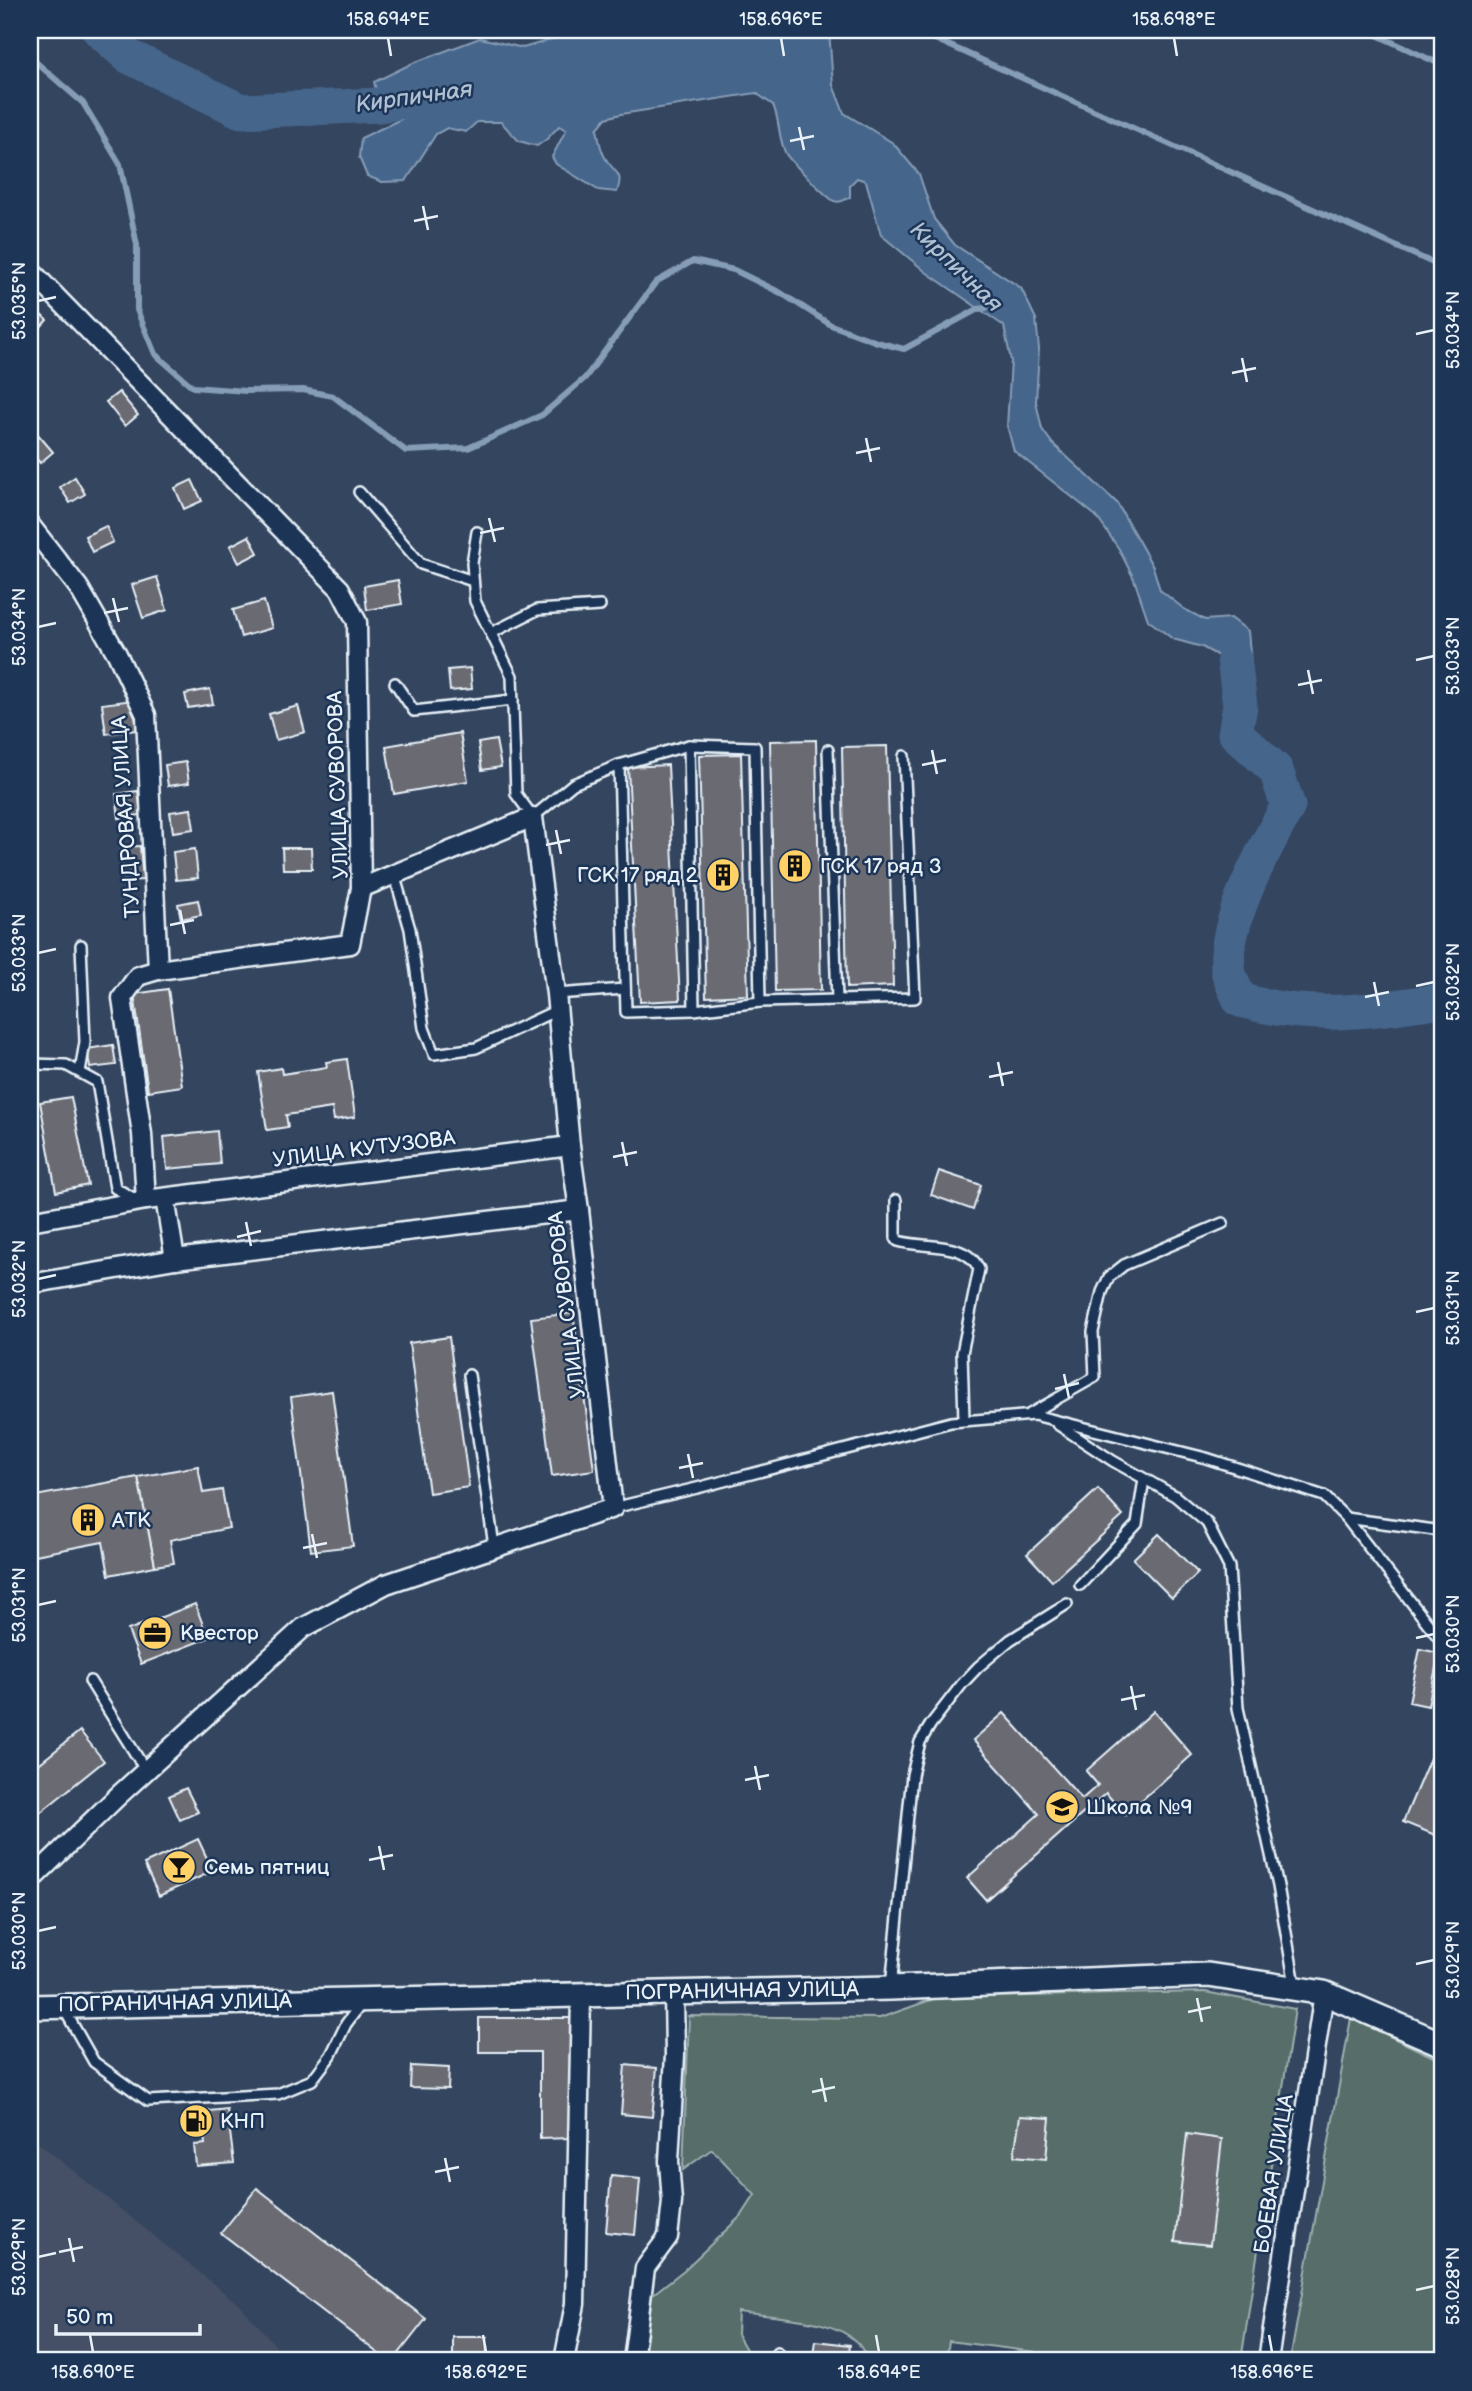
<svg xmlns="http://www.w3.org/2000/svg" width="1472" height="2391" viewBox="0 0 1472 2391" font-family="'Balsamiq Sans',sans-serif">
<rect width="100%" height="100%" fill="#34455f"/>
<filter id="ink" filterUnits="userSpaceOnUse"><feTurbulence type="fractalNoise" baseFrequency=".0143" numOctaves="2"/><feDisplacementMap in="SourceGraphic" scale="14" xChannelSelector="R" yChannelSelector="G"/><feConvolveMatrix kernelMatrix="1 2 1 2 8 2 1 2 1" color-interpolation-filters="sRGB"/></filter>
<g filter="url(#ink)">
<path fill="#445065" d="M30,2136L241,2306L289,2361H30Z"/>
<g fill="#566d69" stroke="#9fafb0" stroke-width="2">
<path d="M1205,1992L1295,2009L1241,2361H1035V2352L949,2341L946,2361H868C866,2357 863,2350 860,2346C838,2317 772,2317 738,2312L737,2334L748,2353V2361H643L641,2350L652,2295L684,2270L742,2215L755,2195L712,2149L683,2170L689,2016L880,2018L936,1998Z"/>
<path d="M1351,2018L1442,2061V2361H1290Z"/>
</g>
<path fill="#45658b" stroke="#869db7" stroke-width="2" d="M584,30H829L833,85L844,113L893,143L919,174L934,219L955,245L1021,288L1036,319L1039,349L1036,402L1042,429L1052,443L1117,503L1153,567L1160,590L1184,609L1205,620L1231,618L1248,631L1252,674L1240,706L1230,688L1222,658L1202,647L1173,639L1148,620L1134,579L1119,549L1096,516L1014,451L1007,426L1011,361L1004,326L926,272L881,235L866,181L857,178L850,185V197C844,200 841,203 834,201C829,199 789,160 786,154C778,139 780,120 773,105L756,93L621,114L606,118L597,129C599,140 601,153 608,162C618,176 623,173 617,192L598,190L556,164L552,157L566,130L559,126L547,139L537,146L519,141L501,122H477L466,132L447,128L436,134L406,181L382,182L367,176L359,157L361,138L414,113L405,106L380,105L374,82L413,63L480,38L523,48Z"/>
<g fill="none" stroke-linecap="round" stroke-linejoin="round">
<g stroke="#869db7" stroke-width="6">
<path d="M915,30L1442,267"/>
<path d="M1366,30L1442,65"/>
<path d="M30,57L83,103L120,164L137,245V310L155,354L193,387L246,391L303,390L333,396L406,451L468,448L542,415L585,378L656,282L693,261L734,270L781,293L831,325L877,342L904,349L978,309L986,308"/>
</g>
<g stroke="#45658b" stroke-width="35">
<path d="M99,30L128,56L241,111L380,105L426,98"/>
<path d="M1234,659L1240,706L1235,733L1276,770L1288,806C1265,848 1223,921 1228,970C1230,980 1236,991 1240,1000C1313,1021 1369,1011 1442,1000"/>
</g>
</g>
<g fill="#6a6b73" stroke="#e8f1f8" stroke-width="2">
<path d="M30,305L47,320L37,331L30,324Z"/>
<path d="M119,392L138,415L125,426L106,402Z"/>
<path d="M36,432L53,452L40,463L30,451V437Z"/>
<path d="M75,477L85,494L70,503L60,487Z"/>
<path d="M192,480L202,501L184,509L175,488Z"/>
<path d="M106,526L113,542L92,552L85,536Z"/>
<path d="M249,536L258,553L239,563L230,546Z"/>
<path d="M157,577L167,610L143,618L132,585Z"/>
<path d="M398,580L402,604L367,610L364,586Z"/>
<path d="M264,601L272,628L241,637L233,610Z"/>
<path d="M470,668L472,689L450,691L448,670Z"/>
<path d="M210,689L213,704L188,708L185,694Z"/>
<path d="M133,700L137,730L106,734L102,704Z"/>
<path d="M298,706L305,732L276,740L269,714Z"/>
<path d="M460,733L468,781L394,794L386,746Z"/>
<path d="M496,740L501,767L482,770L478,743Z"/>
<path d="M816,740L821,990L775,991L770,741Z"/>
<path d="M887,746L893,986L847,988L842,747Z"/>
<path d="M741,754L748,995L706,997L699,755Z"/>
<path d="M186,762L189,783L168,786L165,765Z"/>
<path d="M668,765L680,1000L640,1002L628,767Z"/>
<path d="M138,791L141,815L119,818L116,794Z"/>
<path d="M191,809L194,829L173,832L170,812Z"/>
<path d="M140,846L143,880L124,881L121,847Z"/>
<path d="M282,848H311L312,869H283Z"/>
<path d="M195,849L198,878L176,880L173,852Z"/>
<path d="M198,900L201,915L181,919L178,904Z"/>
<path d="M168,989L182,1086L148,1091L134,994Z"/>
<path d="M113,1045L116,1065L90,1068L87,1049Z"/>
<path d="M347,1059L355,1117L334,1120L332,1108L286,1115L288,1127L267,1130L258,1072L281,1068L282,1074L327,1067L326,1062Z"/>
<path d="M71,1097L88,1185L56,1192L40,1102Z"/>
<path d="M217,1131L220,1164L167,1169L164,1137Z"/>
<path d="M939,1171L981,1185L973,1210L931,1195Z"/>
<path d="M573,1313L594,1470L552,1476L531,1318Z"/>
<path d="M449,1337L469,1487L429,1493L409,1343Z"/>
<path d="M332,1391L353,1546L311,1551L291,1397Z"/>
<path d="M198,1466L203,1493L222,1490L229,1528L170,1540L174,1563L155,1566L138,1477Z"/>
<path d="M138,1477L155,1566L109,1575L103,1542L30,1556V1497Z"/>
<path d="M1098,1489L1123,1516L1052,1581L1027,1554Z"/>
<path d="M1159,1534L1198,1573L1172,1598L1133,1559Z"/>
<path d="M195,1604L208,1638L141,1664L128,1630Z"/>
<path d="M1420,1649L1439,1653L1428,1706L1409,1702Z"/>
<path d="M1154,1711L1192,1755L1125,1815L1106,1793L986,1900L967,1878L1039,1814L973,1740L1004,1713L1082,1799L1098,1785L1086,1771Z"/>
<path d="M80,1731L104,1761L30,1821V1771Z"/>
<path d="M1441,1732L1442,1816L1435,1835L1403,1822Z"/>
<path d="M186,1788L198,1812L180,1820L169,1796Z"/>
<path d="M198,1839L213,1871L159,1896L144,1864Z"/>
<path d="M479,2018H571V2138L540,2139V2052H479Z"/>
<path d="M625,2065L657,2068L652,2117L621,2114Z"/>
<path d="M411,2066L449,2068L448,2089L410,2088Z"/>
<path d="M227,2109L234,2163L196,2166L194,2145L205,2144L201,2112Z"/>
<path d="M1020,2116L1050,2118L1046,2159L1014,2156Z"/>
<path d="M1187,2134L1222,2139L1210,2245L1175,2241Z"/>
<path d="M611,2176L640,2179L635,2235L606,2232Z"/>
<path d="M257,2188L426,2319L393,2361H388L221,2233Z"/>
<rect x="453" y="2337" width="34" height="24"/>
<path d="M815,2341L850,2345L848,2361H812Z"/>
</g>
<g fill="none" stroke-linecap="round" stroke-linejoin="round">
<g stroke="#e8f1f8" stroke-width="14">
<g id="lane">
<path d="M359,492L421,564L473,581"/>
<path d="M477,532L472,563L475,601L512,676L516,794L533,817L573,784L619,765L689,745L755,747L760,1002"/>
<path d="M491,633L537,610L600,606"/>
<path d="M395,683L414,711L513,700"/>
<path d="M689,745L694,1010"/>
<path d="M828,750L837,1000"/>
<path d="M619,765L626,1012L694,1010L760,1002L915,998L904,756"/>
<path d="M394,874L410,929L424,1028L434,1054L476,1048L557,1010"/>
<path d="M556,994L625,989"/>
<path d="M30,1064L66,1065L97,1082L115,1188L135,1199"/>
<path d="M80,1072L85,1042L81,945"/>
<path d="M896,1200V1238L898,1241C924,1249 966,1240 979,1269L962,1353L964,1420"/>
<path d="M469,1375L494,1546"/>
<path d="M1030,1414L1095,1377L1093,1332L1102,1292L1109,1277L1124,1265L1223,1223"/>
<path d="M1057,1424L1113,1461L1175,1496L1207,1523L1229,1567L1238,1708L1278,1886L1295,1985"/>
<path d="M613,1508L697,1488L951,1422L1034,1415L1206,1458L1324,1496L1346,1518L1442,1531"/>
<path d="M1346,1518L1442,1642"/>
<path d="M1080,1585L1137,1524L1144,1479"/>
<path d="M90,1681L146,1771"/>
<path d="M891,1987L912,1775L920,1742L931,1724L962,1684L978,1667L1010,1640L1067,1604"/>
<path d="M64,2009L94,2062L148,2101L278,2094L312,2080L331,2055L346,2024L361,2004"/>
<path d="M776,2361L777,2352"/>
</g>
</g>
<g stroke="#e8f1f8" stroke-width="23">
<g id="street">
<path d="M30,270L340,589L357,622L361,888L533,817L556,994L570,1146L579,1210L613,1508L386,1584L303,1628L119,1795L30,1881"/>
<path d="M30,525L79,588L117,654L146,715L158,970"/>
<path d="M165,1198L175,1259"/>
<path d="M146,1200L142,1134L122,998L138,976L158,970L350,944L361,888"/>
<path d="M30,1221L146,1200L570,1146"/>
<path d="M30,1284L175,1259L579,1210"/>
<path d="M564,2361L575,2304L581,1995"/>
<path d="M633,2361L645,2268L668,2237L672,2202L669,2161L675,2055L674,1993"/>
<path d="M1268,2361L1324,1993"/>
</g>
</g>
<g stroke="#e8f1f8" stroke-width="28">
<path id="secondary" d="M30,2007L891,1988L1208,1975L1324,1993L1442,2044"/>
</g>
<use href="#lane" stroke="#1d3557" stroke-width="9"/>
<use href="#street" stroke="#1d3557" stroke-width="18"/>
<use href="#secondary" stroke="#1d3557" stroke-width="23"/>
</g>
</g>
<path fill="none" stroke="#e8f1f8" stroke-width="2.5" d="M388,38L391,56M781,38L784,56M1174,38L1177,56M799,127L804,150M790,141L814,136M423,206L428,230M414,221L438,216M38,301L56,297M1416,334L1434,330M1242,358L1247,382M1232,373L1256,368M866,438L871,462M856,453L880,448M489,518L495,542M480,533L504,528M113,598L119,622M104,613L128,608M38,627L56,623M1416,660L1434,656M1308,670L1313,694M1298,685L1322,680M932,750L937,774M922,765L946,760M556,830L561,854M546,845L570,840M180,910L185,934M170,925L194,920M38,953L56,949M1374,982L1379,1006M1416,986L1434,982M1365,997L1389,992M998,1062L1003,1086M989,1077L1013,1072M622,1142L627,1166M613,1157L637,1152M246,1222L251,1246M237,1237L261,1231M38,1279L56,1275M1416,1312L1434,1308M1064,1374L1069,1398M1055,1389L1079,1383M688,1454L693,1478M679,1468L703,1463M312,1534L317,1558M303,1548L327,1543M38,1605L56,1601M1416,1638L1434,1634M1131,1686L1136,1710M1121,1700L1145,1695M755,1766L760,1790M745,1780L769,1775M379,1846L384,1870M369,1860L393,1855M38,1931L56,1927M1416,1964L1434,1960M1197,1998L1202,2022M1188,2012L1211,2007M821,2078L826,2102M812,2092L835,2087M445,2158L450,2182M435,2172L459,2167M69,2238L74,2262M59,2252L83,2247M38,2257L56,2253M1416,2290L1434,2286M90,2335L93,2352M483,2335L486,2352M876,2335L879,2352M1269,2335L1272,2352"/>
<defs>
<g id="building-disc" transform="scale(1.75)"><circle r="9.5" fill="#ffd166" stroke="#1d3557"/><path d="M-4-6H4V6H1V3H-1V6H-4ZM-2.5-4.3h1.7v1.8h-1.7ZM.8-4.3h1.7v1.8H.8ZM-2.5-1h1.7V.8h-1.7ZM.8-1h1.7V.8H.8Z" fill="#111"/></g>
<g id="office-disc" transform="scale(1.75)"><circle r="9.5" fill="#ffd166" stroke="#1d3557"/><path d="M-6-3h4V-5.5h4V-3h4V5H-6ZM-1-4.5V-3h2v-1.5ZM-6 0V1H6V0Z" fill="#111"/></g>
<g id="school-disc" transform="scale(1.75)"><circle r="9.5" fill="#ffd166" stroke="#1d3557"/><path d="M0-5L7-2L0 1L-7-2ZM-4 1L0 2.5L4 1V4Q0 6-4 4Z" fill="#111"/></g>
<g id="bar-disc" transform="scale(1.75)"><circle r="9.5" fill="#ffd166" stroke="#1d3557"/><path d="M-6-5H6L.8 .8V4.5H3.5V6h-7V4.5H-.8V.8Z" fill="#111"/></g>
<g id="fuel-disc" transform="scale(1.75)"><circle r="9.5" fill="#ffd166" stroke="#1d3557"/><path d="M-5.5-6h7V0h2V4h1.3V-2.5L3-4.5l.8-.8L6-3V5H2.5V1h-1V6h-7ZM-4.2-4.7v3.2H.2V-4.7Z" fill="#111"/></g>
</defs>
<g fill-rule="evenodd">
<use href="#building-disc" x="795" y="866"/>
<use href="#building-disc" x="723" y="875"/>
<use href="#building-disc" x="88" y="1520"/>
<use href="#office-disc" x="155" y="1633"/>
<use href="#school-disc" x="1062" y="1807"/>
<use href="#bar-disc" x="179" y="1867"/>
<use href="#fuel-disc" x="196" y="2121"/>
</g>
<g text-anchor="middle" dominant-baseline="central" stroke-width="5" stroke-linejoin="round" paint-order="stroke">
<g font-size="21" fill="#e8f1f8" stroke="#1d3557">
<text transform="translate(338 785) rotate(-92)">УЛИЦА СУВОРОВА</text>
<text transform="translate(126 817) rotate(-94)">ТУНДРОВАЯ УЛИЦА</text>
<text transform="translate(364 1149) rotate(-7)">УЛИЦА КУТУЗОВА</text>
<text transform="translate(567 1305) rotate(-97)">УЛИЦА СУВОРОВА</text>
<text transform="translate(742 1991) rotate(-1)">ПОГРАНИЧНАЯ УЛИЦА</text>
<text transform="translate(175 2003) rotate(-1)">ПОГРАНИЧНАЯ УЛИЦА</text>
<text transform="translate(1274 2174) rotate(-81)">БОЕВАЯ УЛИЦА</text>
</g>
<g font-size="21" fill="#e8f1f8" stroke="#1d3557" text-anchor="start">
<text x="820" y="866">ГСК 17 ряд 3</text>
<text x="698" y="875" text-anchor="end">ГСК 17 ряд 2</text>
<text x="112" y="1520">АТК</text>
<text x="180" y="1633">Квестор</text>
<text x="1086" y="1807">Школа №9</text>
<text x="204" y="1867">Семь пятниц</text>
<text x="220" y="2121">КНП</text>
</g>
<g font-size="23" font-style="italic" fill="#afc0d2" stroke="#1d3557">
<text transform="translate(414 97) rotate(-8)">Кирпичная</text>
<text transform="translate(956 267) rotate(44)">Кирпичная</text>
</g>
</g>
<rect width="1472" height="2391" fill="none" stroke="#1d3557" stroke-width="77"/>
<path d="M56 2324v10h144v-10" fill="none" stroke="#e8f1f8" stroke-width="3.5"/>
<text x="66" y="2324" font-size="21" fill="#e8f1f8" stroke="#1d3557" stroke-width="5" paint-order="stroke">50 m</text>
<rect x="38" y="38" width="1396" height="2314" fill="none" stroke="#e8f1f8" stroke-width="2.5"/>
<g font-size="18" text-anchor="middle" fill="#e8f1f8">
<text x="388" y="25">158.694°E</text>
<text x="781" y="25">158.696°E</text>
<text x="1174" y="25">158.698°E</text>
<text transform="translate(19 301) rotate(-90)" y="6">53.035°N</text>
<text transform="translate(1453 330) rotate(-90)" y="6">53.034°N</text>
<text transform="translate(19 627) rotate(-90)" y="6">53.034°N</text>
<text transform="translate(1453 656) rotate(-90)" y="6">53.033°N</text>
<text transform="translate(19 953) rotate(-90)" y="6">53.033°N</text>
<text transform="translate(1453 982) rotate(-90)" y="6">53.032°N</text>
<text transform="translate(19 1279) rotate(-90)" y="6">53.032°N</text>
<text transform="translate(1453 1308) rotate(-90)" y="6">53.031°N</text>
<text transform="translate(19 1605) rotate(-90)" y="6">53.031°N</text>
<text transform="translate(1453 1634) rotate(-90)" y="6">53.030°N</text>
<text transform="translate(19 1931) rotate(-90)" y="6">53.030°N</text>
<text transform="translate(1453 1960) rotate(-90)" y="6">53.029°N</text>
<text transform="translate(19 2257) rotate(-90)" y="6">53.029°N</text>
<text transform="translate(1453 2286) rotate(-90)" y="6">53.028°N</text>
<text x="93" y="2378">158.690°E</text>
<text x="486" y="2378">158.692°E</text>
<text x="879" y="2378">158.694°E</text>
<text x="1272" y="2378">158.696°E</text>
</g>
</svg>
